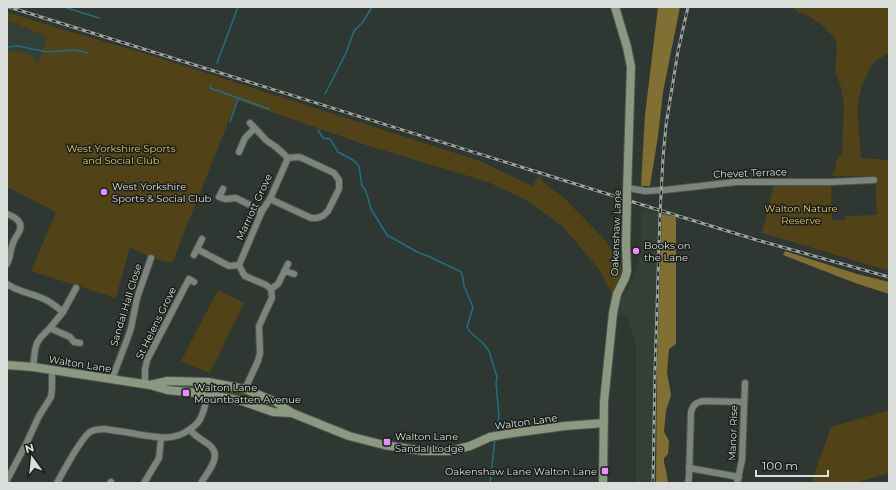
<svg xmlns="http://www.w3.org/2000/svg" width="896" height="490" viewBox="0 0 896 490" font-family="Montserrat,sans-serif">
<rect width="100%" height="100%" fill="#2f3732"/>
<g fill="#324037">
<path d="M7,20L47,37L36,69L7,143Z"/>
<path d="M641,210L662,214L657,365L656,483H636V342L626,316H617L618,304L631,282L641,254Z"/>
</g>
<g fill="#514317">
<path d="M793,7H889V53L875,61L870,68L862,85L857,107L861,158L889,160V271L803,245L762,233L774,184H831L832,220H845V216L877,215L875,176H831L835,171L836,161L842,153L844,104L841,87L835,71L837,49L836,40L829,32L822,25L810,17L796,11Z"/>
<path d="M7,12L61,29L147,54L480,161L532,186L539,176L541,178V180L566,200L606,241L620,266L623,270L621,279L613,297L602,274L592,261L562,226L528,201L488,182L369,146L237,100L172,263L151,258L130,247L116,298L31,271L56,212L7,187V52C21,52 33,50 37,66L47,37L7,20Z"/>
<path d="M218,290L244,303L210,373L181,361Z"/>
<path d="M150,385L234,386L292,413Z"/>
<path d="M889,410V473L854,483H811L831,427Z"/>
</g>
<g fill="#816f34">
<path d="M658,7H680L663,92L658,136L650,186H641L645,115Z"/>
<path d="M662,214L676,217V344L669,349L667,372L671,395L666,411L664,432L669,441L668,454L664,458V463L666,470L668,483H656L657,365Z"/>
<path d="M785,251L857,274L889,282V294L855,283L783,255Z"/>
</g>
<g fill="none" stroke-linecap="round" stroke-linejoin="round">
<g stroke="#216e85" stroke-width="1.5">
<path d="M64,7L99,18"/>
<path d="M7,47L18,46L47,52L76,50L87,53L88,52"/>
<path d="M217,63L238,7"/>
<path d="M211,86L210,88L269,109"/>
<path d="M325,94L346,53L354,31L363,22L372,7"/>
<path d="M230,122L238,99"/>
<path d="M318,130L323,138L330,139L338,152L353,160L359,166L362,186L366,191L371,209L387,235L419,253L428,256L461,272L463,278L464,286L473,307L467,327L469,331L484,344L489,351L497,377L496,383L499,416L498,426L496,434"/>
<path d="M490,483L495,439"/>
</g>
<g stroke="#4e5550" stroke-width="8">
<g id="street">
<path d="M250,123L267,141L276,147L288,158"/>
<path d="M239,152L245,138L254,129"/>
<path d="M628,188L645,191L665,190L736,182H831L874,180"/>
<path d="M223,189L219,197L222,198L226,199L236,198L262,211"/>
<path d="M270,199L311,218H316L320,217L324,215L328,211L339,189V180L334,173L302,158L298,157L288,158"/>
<path d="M7,214C15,217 24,222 19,232C17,236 14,239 13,243C10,250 11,257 7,264"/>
<path d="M197,249L229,266L239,265"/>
<path d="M194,255L202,239"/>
<path d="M285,271L294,274"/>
<path d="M7,284C18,292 32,293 44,299C51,302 57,307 63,312"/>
<path d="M271,289L278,284L288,264"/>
<path d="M50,328L70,337L74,342L80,343"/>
<path d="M33,367L35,350L37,343L41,337L50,328L63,312L76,288"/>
<path d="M112,379L128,337L131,328L137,298L151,258"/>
<path d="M145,384V370L147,360L189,279L194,282"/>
<path d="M245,389L258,361L260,353L259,326L270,302L272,298L271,289L266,285L245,276L243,273L239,265L262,211L270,199L288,158"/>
<path d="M190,430C195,436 201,439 208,444C224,455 208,471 201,483"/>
<path d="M689,468L739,477"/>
<path d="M7,480L26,444L39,416L51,397L52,388V370"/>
<path d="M57,483C63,472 81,438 90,432C95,429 100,429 105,429C116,431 126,432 136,434C155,437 174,442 190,429C195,426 200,421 202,415C205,408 206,401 207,394"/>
<path d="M110,483L111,482"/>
<path d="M144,483L159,458L161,438"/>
<path d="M688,483L689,477L691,412C693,405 696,402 704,401L744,402"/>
<path d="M737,483L742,460L745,383"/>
</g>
</g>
<g stroke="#4e5550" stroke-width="10">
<g id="secondary">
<path d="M615,7L627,47L631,67L627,193"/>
<path d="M7,365L33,367L150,385L167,390L207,394L242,401L273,412L291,413"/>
<path d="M150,385L168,381L208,382L245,389L276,402L292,413L349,436L384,445L423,451H450L470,446L490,437L513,433L565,426L604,423"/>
<path d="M603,483L604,402L613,313L617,294L625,278L627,271L626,245L627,202"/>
</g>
</g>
<use href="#street" stroke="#7b857e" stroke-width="6"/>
<use href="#secondary" stroke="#8a997f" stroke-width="8"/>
<g stroke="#9da39f" stroke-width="3">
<g id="rail">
<path d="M9,7L662,211L757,240L889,277"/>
<path d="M653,483L655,371L660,214L663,158L666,125L678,51L688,7"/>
</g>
</g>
<use href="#rail" stroke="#1a1e1b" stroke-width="1.5" stroke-dasharray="4.5" stroke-linecap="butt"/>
<g stroke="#4e5550" stroke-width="10" stroke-linecap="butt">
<path id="secondary-bridge" d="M627,202V193"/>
</g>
<use href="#secondary-bridge" stroke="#8a997f" stroke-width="8"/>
</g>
<g fill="#e98dfe" stroke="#1a1e1b" stroke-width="1.5">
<circle cx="104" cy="192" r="4"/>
<circle cx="636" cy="251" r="4"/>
<rect x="182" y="389" width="8" height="8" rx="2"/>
<rect x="383" y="438" width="8" height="8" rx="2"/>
<rect x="601" y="467" width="8" height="8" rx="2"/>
</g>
<g text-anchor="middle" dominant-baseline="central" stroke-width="3" stroke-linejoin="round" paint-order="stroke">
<g font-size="10" fill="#e0c46e" stroke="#1a1e1b">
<text x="121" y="148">West Yorkshire Sports<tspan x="121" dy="12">and Social Club</tspan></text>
<text x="801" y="208">Walton Nature<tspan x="801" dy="12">Reserve</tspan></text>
</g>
<g font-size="10" fill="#dadfdb" stroke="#1a1e1b">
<text transform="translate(750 173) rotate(-2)">Chevet Terrace</text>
<text transform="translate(254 207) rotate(-65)">Marriott Grove</text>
<text transform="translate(616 233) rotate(-88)">Oakenshaw Lane</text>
<text transform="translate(126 305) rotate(-73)">Sandal Hall Close</text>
<text transform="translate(156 323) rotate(-64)">St Helens Grove</text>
<text transform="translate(80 364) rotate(9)">Walton Lane</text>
<text transform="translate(526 422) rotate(-8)">Walton Lane</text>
<text transform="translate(733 433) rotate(-88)">Manor Rise</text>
</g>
<g font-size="10" fill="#dadfdb" stroke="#1a1e1b" text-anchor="start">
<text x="112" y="186">West Yorkshire<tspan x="112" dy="12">Sports &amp; Social Club</tspan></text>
<text x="644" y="245">Books on<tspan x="644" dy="12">the Lane</tspan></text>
<text x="194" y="387">Walton Lane<tspan x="194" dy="12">Mountbatten Avenue</tspan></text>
<text x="395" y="436">Walton Lane<tspan x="395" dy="12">Sandal Lodge</tspan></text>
<text x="597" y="471" text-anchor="end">Oakenshaw Lane Walton Lane</text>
</g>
</g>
<rect width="896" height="490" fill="none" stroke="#dadfdb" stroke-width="16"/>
<g transform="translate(32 458) rotate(345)" stroke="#1a1e1b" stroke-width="3" paint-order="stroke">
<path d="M0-3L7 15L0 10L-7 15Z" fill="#dadfdb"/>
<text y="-6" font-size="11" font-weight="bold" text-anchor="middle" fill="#dadfdb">N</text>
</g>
<path d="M756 470v6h72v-6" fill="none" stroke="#dadfdb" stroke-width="2"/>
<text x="762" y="470" font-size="12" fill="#dadfdb" stroke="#1a1e1b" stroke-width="3" paint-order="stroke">100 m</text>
</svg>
